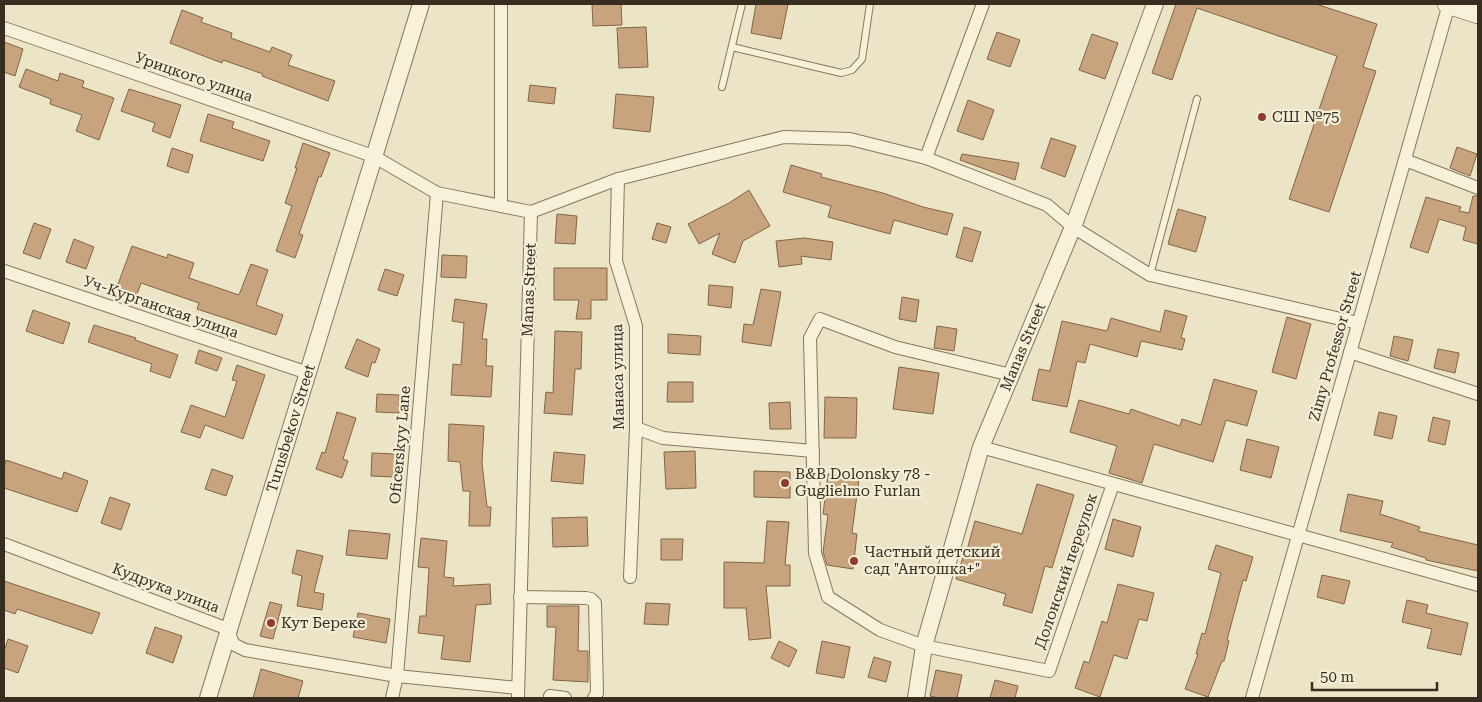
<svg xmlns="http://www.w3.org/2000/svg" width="1482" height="702" viewBox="0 0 1482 702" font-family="'Roboto Serif',serif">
<rect width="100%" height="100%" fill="#ebe4c6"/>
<g fill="#c7a47e" stroke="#836444">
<path d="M592,4H621L622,25L593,26Z"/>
<path d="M756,4H788L781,39L751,33Z"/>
<path d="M1176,4H1316L1377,24L1363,67L1376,71L1329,212L1289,199L1337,56L1197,8L1172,80L1152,73Z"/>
<path d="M182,10L203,18L201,22L232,33L231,38L270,52L272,47L292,55L288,65L335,81L328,101L262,76L263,74L223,60L222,63L170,43Z"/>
<path d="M646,27L648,67L619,68L617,28Z"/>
<path d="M997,32L1020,40L1010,67L987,59Z"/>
<path d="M1092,34L1118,43L1105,79L1079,70Z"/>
<path d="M4,42L23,49L15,76L4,72Z"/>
<path d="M26,69L58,81L60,73L84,81L82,87L114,98L99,140L76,131L82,115L50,104L51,99L19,87Z"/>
<path d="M530,85L556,88L554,104L528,101Z"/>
<path d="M129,89L181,105L170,138L152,131L155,123L121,111Z"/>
<path d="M616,94L654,97L650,132L613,128Z"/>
<path d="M968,100L994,110L983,140L957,131Z"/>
<path d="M208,114L234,122L232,128L270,141L263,161L200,141Z"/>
<path d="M1051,138L1076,146L1065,177L1041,168Z"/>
<path d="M303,143L330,153L321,177L319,176L299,234L303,235L295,258L276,251L292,206L285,203L297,168H295Z"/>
<path d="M1457,147L1477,154L1470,176L1450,168Z"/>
<path d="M172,148L193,155L188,173L167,166Z"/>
<path d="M962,154L1019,163L1015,180L960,160Z"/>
<path d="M791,165L822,174L821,177L883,193L923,207L953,214L947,235L894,220L890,234L828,217L831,206L783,192Z"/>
<path d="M749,190L770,226L743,241L735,263L712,254L720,233L699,244L688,224L729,203Z"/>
<path d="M1473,196H1478V244L1463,240L1466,227L1439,219L1428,253L1410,247L1426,197L1461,207L1459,211L1469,213Z"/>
<path d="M1178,209L1206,217L1196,252L1168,244Z"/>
<path d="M557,214L577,216L575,244L555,243Z"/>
<path d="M34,223L51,229L40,259L23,253Z"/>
<path d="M657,223L671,227L666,243L652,239Z"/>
<path d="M964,227L981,232L972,262L956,257Z"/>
<path d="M804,238L833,242L831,260L801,256L802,264L779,267L776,241Z"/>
<path d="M74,239L94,247L86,269L66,262Z"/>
<path d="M132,246L167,258L168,254L194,263L189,278L239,295L251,264L268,270L256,305L283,315L276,335L197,309L199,303L141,283L137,294L117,287Z"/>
<path d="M442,255L467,256L466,278L441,277Z"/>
<path d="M554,268H607V300H591V319H576L579,300H554Z"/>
<path d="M385,269L404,275L397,296L378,290Z"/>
<path d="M709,285L733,287L731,308L708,305Z"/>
<path d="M761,289L781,292L771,346L742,342L744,324L753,325Z"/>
<path d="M902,297L919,300L916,322L899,319Z"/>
<path d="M455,299L487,304L482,339H487L486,366H493L491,397L451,395L453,364L461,365L464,323L452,321Z"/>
<path d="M33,310L70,323L63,344L26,331Z"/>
<path d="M1165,310L1187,316L1181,338L1185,339L1182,350L1141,341L1137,357L1090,344L1085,363L1077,361L1067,407L1032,400L1039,369L1050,371L1062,321L1107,331L1111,318L1160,332Z"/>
<path d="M1287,317L1311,324L1296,379L1272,372Z"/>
<path d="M94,325L136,338L135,340L178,355L170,378L150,371L152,364L88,342Z"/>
<path d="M937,326L957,329L954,351L934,348Z"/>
<path d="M555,331L582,332L581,369H575L572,415L544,413L546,392L553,393Z"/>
<path d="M668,334L701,336L700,355L668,353Z"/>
<path d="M1394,336L1413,340L1408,361L1390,356Z"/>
<path d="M357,339L380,349L375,363L372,362L368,377L345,368Z"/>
<path d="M1438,349L1459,353L1455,373L1434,368Z"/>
<path d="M199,350L222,358L217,371L195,363Z"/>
<path d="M237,365L265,375L243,439L205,425L200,438L181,432L191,405L225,417L237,381L232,380Z"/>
<path d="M899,367L939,373L933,414L893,409Z"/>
<path d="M1214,379L1257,391L1247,426L1226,420L1213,462L1154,444L1142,483L1109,473L1117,446L1070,432L1079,400L1129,414L1131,409L1180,426L1182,419L1201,425Z"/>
<path d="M668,382H693V402H667Z"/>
<path d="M377,394L399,395V413L376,412Z"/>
<path d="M825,397L857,398L856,438H824Z"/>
<path d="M790,402L791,429H770L769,403Z"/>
<path d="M337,412L356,418L343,459L348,461L342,478L316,469L322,452L325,453Z"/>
<path d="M1379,412L1397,416L1392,439L1374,435Z"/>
<path d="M1433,417L1450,421L1445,445L1428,441Z"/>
<path d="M449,424L484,426L482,463L487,507H491L490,526H469L470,491H463L460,462L448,461Z"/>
<path d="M1247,439L1279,447L1271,478L1240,470Z"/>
<path d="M695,451L696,488L666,489L664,452Z"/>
<path d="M554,452L585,455L583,484L551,481Z"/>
<path d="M372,453L395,454L394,477L371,476Z"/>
<path d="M6,460L62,479L64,472L88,481L77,512L4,488V468Z"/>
<path d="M212,469L233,476L226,496L205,489Z"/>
<path d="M754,471L790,472V498L754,497Z"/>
<path d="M828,474L859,479L852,533L857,534L853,569L827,565L823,552L828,515L823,514Z"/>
<path d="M1037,484L1074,495L1052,568L1045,566L1032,613L1003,605L1006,594L956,579L963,557H965L975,521L1022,534Z"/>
<path d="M1348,494L1383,501L1380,514L1420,527L1418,531L1478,545V571L1426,560V558L1391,547L1393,543L1340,531Z"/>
<path d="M110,497L130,504L121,530L101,523Z"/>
<path d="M587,517L588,546L553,547L552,518Z"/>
<path d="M1113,519L1141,527L1133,557L1105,549Z"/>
<path d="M767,521L789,522L785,565H790V586H766L771,638L749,640L746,608H724V562L764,563Z"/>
<path d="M349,530L390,534L387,559L346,555Z"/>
<path d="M421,538L447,541L444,577L454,578L453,586L490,584L491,604L476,605L470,662L441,659L444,636L418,633L420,616H426L429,568L418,567Z"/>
<path d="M661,539H683L682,560H661Z"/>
<path d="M1216,545L1253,557L1246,581L1243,580L1227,640L1229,641L1224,661H1222L1208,697L1185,689L1198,654H1196L1202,633L1205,634L1221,573L1208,569Z"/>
<path d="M297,550L323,556L314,592L324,594L322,610L297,606L302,576L292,573Z"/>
<path d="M1322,575L1350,581L1344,604L1317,597Z"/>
<path d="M4,581L100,613L92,634L17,609L15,614L4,610Z"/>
<path d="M1118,584L1154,593L1147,621L1139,619L1127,659L1114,655L1100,697L1075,688L1084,661L1089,663L1102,621L1107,623Z"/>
<path d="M1407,600L1428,605L1426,613L1468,623L1461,655L1427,648L1432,629L1402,622Z"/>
<path d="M270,602L282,605L273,639L260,636Z"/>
<path d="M646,603L670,604L668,625L644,624Z"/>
<path d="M547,606H579L578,651H588V682L553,680L556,627H547Z"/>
<path d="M358,613L390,619L386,643L353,637Z"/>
<path d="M155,627L182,636L173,663L146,653Z"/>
<path d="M8,639L28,646L18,673L4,668V651Z"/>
<path d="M779,641L797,650L789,667L771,658Z"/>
<path d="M822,641L850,647L844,678L816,673Z"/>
<path d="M874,657L891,662L886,682L868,677Z"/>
<path d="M261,669L303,681L298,698H253Z"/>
<path d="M936,670L962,675L957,698H938L930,696Z"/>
<path d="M995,680L1018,686L1015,698H990Z"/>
</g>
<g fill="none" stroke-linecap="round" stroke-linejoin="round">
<g stroke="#85775d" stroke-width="8">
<g id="service">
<path d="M732,47L841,73L852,70L862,59L870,4"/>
<path d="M722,87L742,4"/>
<path d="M1150,275L1197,99"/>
</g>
</g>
<g stroke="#85775d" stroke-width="14">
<g id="minor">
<path d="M501,4V206"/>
<path d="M4,28L373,156L437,193L531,212L518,698"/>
<path d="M926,158L983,4"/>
<path d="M1405,160L1478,188"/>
<path d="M618,179L616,261L636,326V428L630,577"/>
<path d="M531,212L618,179L784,137L850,139L926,158L1047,205L1073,227L1150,275L1358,323"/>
<path d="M4,271L308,373"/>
<path d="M1350,352L1478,394"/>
<path d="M1011,375L895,347L820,319L810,338L815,553L828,597L880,630L924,646L1049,671L1113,484"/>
<path d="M636,428L663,438L813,451"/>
<path d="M981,447L1478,585"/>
<path d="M4,544L228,629L233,644L245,650L397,676L518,688"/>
<path d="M520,597L586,598L591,599L595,603L597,693L594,698"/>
<path d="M550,696L565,698"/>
<path d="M392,698L397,676L437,193"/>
<path d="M1252,698L1449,4"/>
</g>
</g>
<g stroke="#85775d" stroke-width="18">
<g id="tertiary">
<path id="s1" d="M208,698L421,4"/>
<path id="s2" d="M916,698L924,646L981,447L1073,227L1155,4"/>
</g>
</g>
<g stroke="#675840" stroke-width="20">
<path id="secondary" d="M1447,4L1478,14"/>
</g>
<use href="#service" stroke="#f7f1d9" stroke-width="6"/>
<use href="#minor" stroke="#f7f1d9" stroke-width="12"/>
<use href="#tertiary" stroke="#f7f1d9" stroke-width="16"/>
<use href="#secondary" stroke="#f7f1d9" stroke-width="19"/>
</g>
<g fill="#913a31" stroke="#f3eed5" stroke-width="2">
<circle cx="1262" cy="117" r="5"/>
<circle cx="785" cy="483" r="5"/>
<circle cx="854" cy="561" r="5"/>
<circle cx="271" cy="623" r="5"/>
</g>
<g text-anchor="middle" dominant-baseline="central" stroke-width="4.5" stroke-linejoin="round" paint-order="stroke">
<g font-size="15" fill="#372d20" stroke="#f3eed5">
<text transform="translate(194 77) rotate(19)">Урицкого улица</text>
<text transform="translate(529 290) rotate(-88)">Manas Street</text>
<text transform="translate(161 307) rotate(19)">Уч-Курганская улица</text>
<text transform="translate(1335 346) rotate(-74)">Zimy Professor Street</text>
<text stroke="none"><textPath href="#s2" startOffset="368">Manas Street</textPath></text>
<text transform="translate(618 377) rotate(-91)">Манаса улица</text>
<text stroke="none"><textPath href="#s1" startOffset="282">Turusbekov Street</textPath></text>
<text transform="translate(400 445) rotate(-85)">Oficerskyy Lane</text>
<text transform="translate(1066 571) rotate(-71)">Долонский переулок</text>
<text transform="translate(166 588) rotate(21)">Кудрука улица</text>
</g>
<g font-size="15" fill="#372d20" stroke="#f3eed5" text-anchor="start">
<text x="1272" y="117">СШ №75</text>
<text x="795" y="474">B&amp;B Dolonsky 78 -<tspan x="795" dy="17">Guglielmo Furlan</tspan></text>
<text x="864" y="552">Частный детский<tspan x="864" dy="17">сад "Антошка+"</tspan></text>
<text x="281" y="623">Кут Береке</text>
</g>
</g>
<rect width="1482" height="702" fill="none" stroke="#372d20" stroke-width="10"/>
<path d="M1312 682v8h125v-8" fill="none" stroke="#372d20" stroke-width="2.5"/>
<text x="1320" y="682" font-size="15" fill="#372d20" stroke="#f3eed5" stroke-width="4" paint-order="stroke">50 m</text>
</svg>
